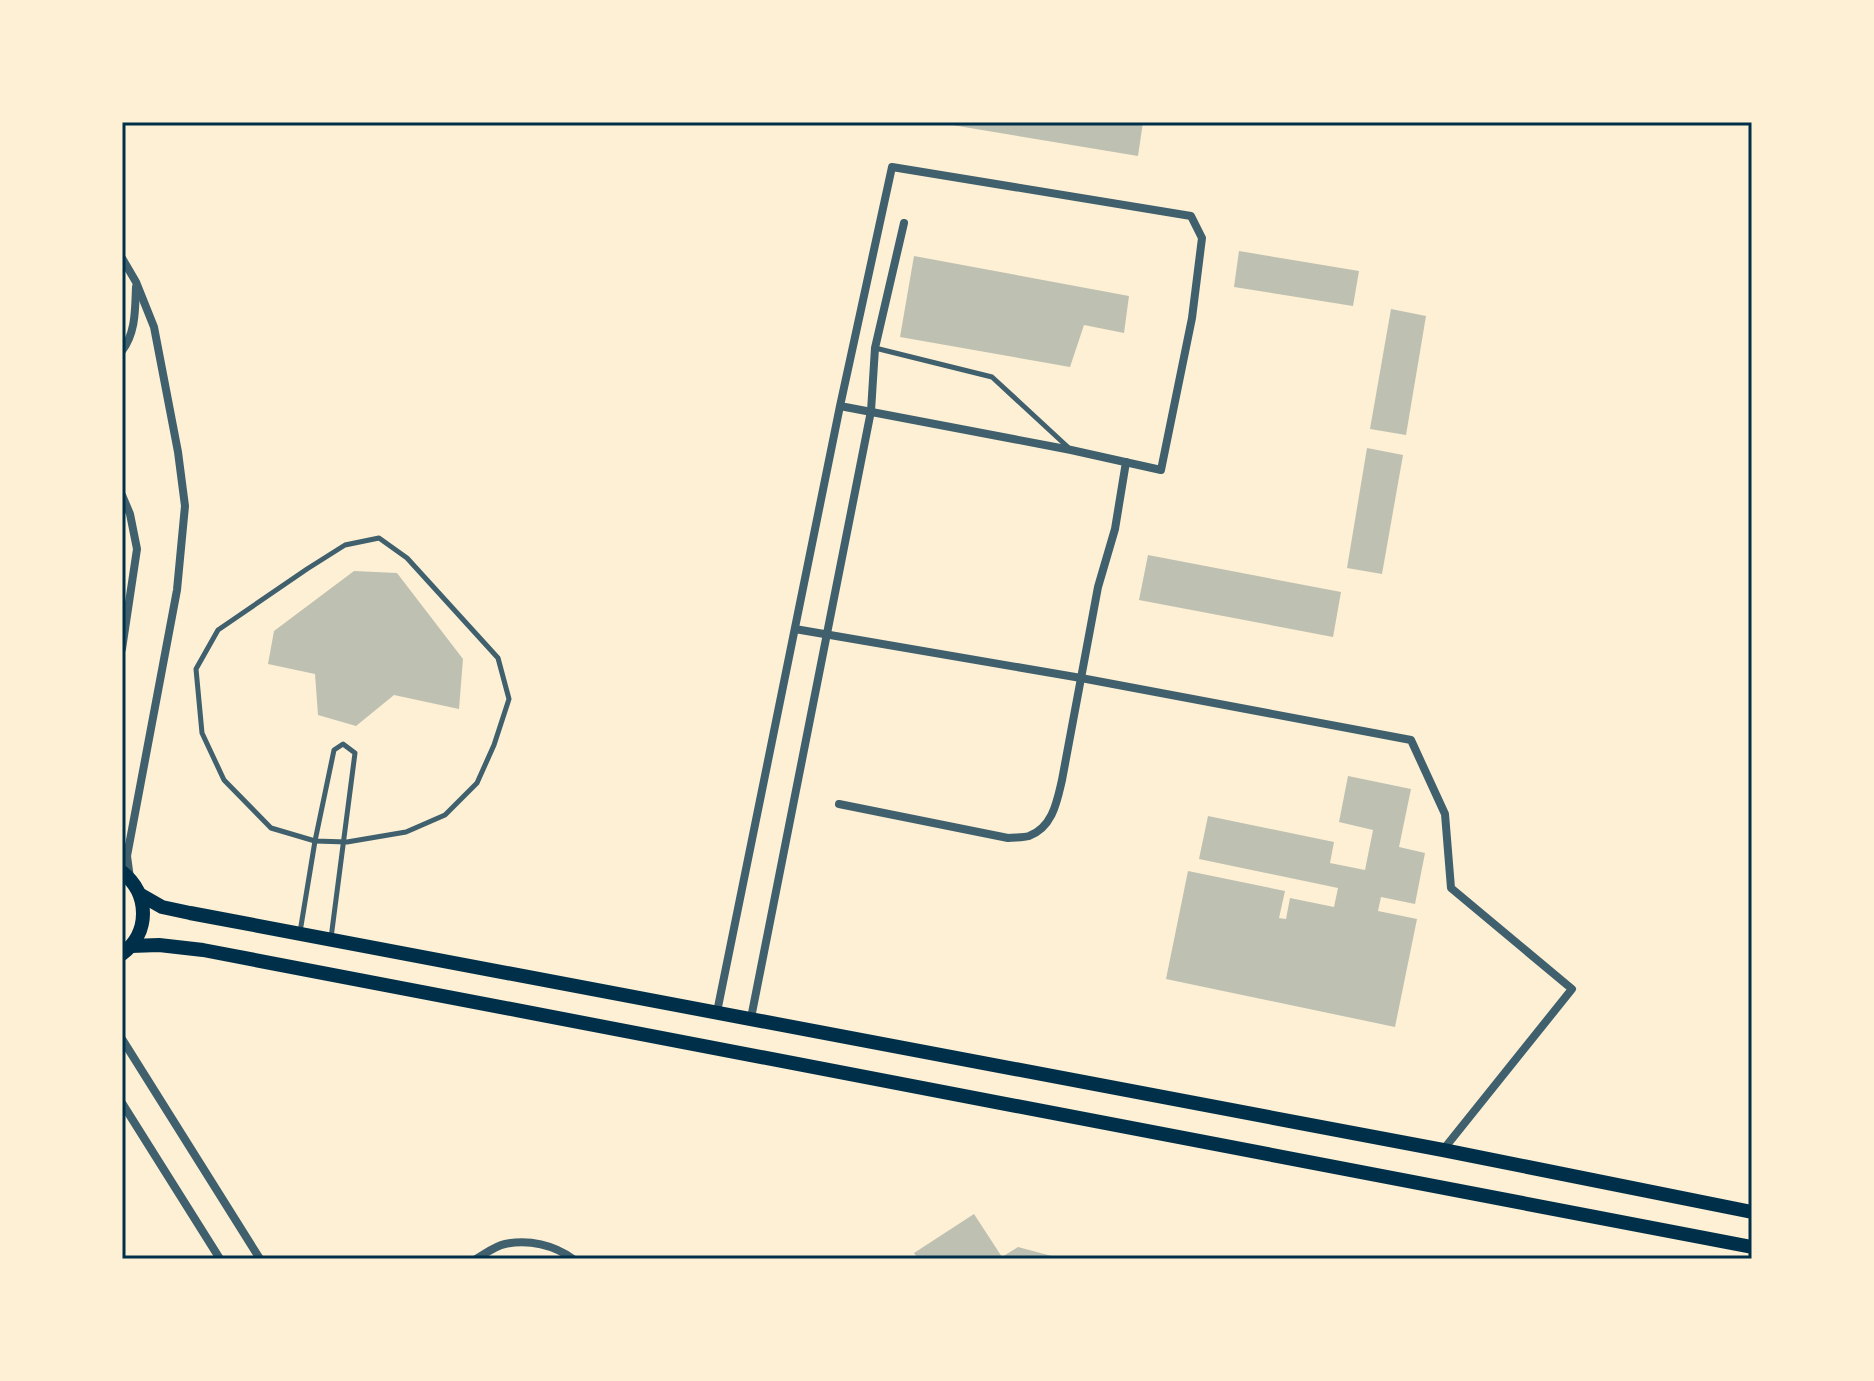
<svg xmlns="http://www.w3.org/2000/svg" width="1874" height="1381" viewBox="0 0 1874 1381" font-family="Poppins,sans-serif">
<rect width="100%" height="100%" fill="#fdf0d5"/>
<g fill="#bec0b2">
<path d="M947,122H1143L1138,156L946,124Z"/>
<path d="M1239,251L1359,271L1353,306L1234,287Z"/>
<path d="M914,256L1129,296L1124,333L1084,325L1070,367L900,337Z"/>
<path d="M1391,309L1426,316L1406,435L1370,429Z"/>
<path d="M1367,448L1403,455L1382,574L1347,568Z"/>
<path d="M1148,555L1341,592L1333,637L1139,600Z"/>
<path d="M354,571L397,573L463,659L459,709L394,695L356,726L318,715L315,674L268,664L274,631Z"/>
<path d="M1348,776L1411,789L1399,847L1425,853L1415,904L1381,897L1378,911L1417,919L1395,1027L1166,979L1188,871L1285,891L1279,918L1286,919L1290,898L1334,907L1338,888L1199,859L1208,816L1334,842L1330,863L1365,870L1373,830L1339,822Z"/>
<path d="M974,1214L1002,1257L1018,1247L1063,1259H918L914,1253Z"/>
</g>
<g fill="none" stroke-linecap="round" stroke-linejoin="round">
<g stroke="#3f606c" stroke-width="5">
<path d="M875,348L992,377L1071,450"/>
<path d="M379,538L407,558L498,658L509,699L494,745L477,783L445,815L406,832L347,842L315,841L271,828L224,780L202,733L196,669L218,630L307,569L345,545Z"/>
<path d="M300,932L315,841L334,750L343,744L355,753L331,938"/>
</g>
<g stroke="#3f606c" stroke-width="8">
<path d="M122,258L136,282L154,327L178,452L185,506L177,590L127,856L130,878"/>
<path d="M122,351C136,332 135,310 136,287"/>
<path d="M122,495L130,514L137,549L122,649"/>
<path d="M795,629L1081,678L1411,740L1445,814L1451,888L1572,989L1443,1150"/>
<path d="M839,804L1008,838C1015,837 1023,838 1029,836C1053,827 1057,801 1062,780L1098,587L1115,529L1126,462"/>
<path d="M717,1012L840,406L892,167L1191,216L1202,238L1192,318L1161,470L1071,450L840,406"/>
<path d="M751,1018L871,411L875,348L904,223"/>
<path d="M122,1039L260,1259"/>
<path d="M122,1103L220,1259"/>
<path d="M476,1259C485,1254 495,1246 505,1244C529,1239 554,1245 573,1259"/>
</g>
<g stroke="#003049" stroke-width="14">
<path d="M122,872C150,894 150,933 122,954"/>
<path d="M141,895L162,907L190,913L1443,1150L1752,1212"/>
<path d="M131,946L159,945L203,950L1752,1247"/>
</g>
</g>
<rect width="1874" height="1381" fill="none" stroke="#fdf0d5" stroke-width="248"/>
<rect x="124" y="124" width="1626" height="1133" fill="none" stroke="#003049" stroke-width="3"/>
</svg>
